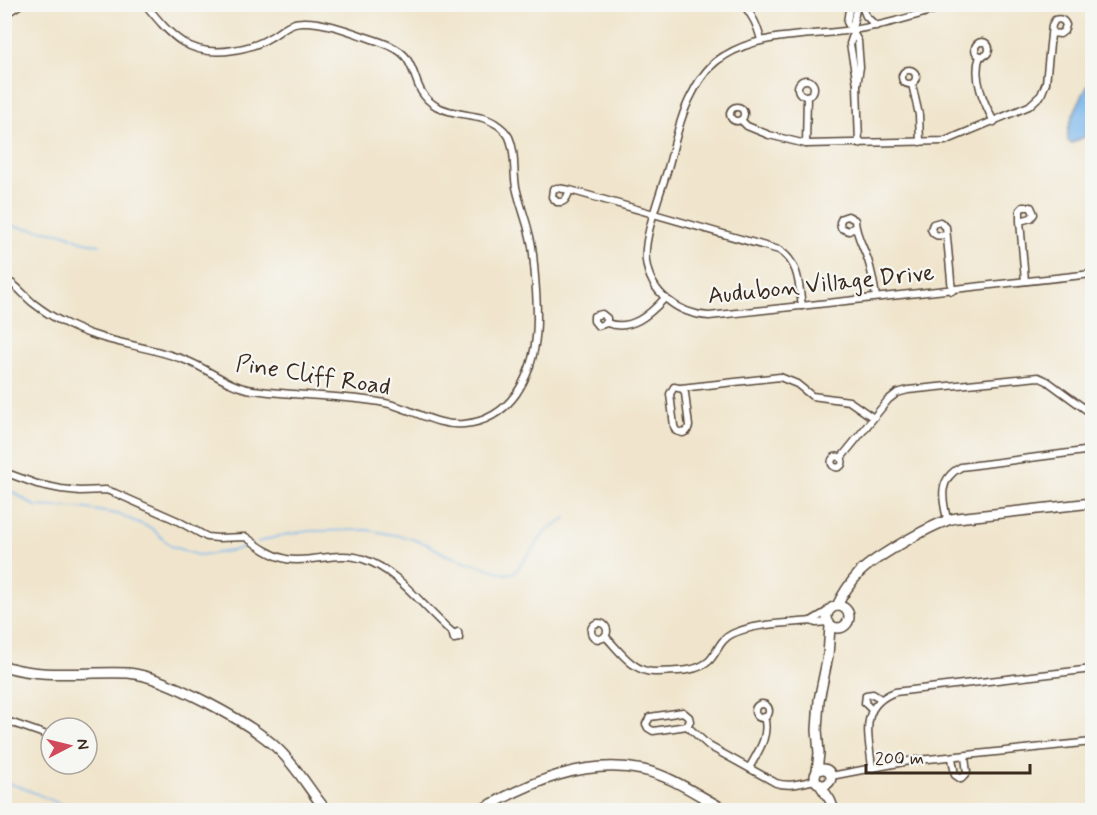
<svg xmlns="http://www.w3.org/2000/svg" width="1097" height="815" viewBox="0 0 1097 815" font-family="Mynerve,sans-serif">
<rect width="100%" height="100%" fill="#f6f6f2"/>
<filter id="ink" filterUnits="userSpaceOnUse"><feTurbulence type="fractalNoise" baseFrequency=".0167" numOctaves="2"/><feDisplacementMap in="SourceGraphic" scale="12" xChannelSelector="R" yChannelSelector="G"/><feConvolveMatrix kernelMatrix="1 2 1 2 8 2 1 2 1" color-interpolation-filters="sRGB"/></filter>
<filter id="wash" filterUnits="userSpaceOnUse"><feTurbulence type="fractalNoise" baseFrequency=".008" numOctaves="4" result="noise"/><feDisplacementMap in="SourceGraphic" scale="24" xChannelSelector="R" yChannelSelector="G"/><feGaussianBlur stdDeviation="1.35" result="paint"/><feColorMatrix in="noise" values="0 0 0 0 0 0 0 0 0 0 0 0 0 0 0 0 0 1.4 0 .05"/><feComposite in="paint" operator="in"/></filter>
<g filter="url(#wash)">
<rect width="100%" height="100%" fill="#f0e5cc"/>
<path fill="#7cb7ed" stroke="#5c7086" stroke-width="1.5" d="M1092,77V133L1072,143L1068,141C1064,125 1085,92 1092,77Z"/>
<g fill="none" stroke-linecap="round" stroke-linejoin="round">
<g stroke="#7cb7ed" stroke-width="1.5">
<path d="M4,225L66,234L81,241L100,245"/>
<path d="M4,490L13,492L35,506L81,508L117,514L151,528L171,546L197,555L211,554L235,550L250,544"/>
<path d="M258,542L283,535L309,531L368,530L406,537L429,545L446,555L506,574L515,572L547,530L566,518"/>
<path d="M4,782C34,789 58,808 89,810"/>
</g>
</g>
</g>
<g filter="url(#ink)">
<g fill="none" stroke-linecap="round" stroke-linejoin="round">
<g stroke="#564638" stroke-width="9">
<g id="street">
<path d="M743,4C753,16 757,25 761,40"/>
<path d="M850,4L847,22L858,41L860,67L857,85L859,144"/>
<path d="M861,4L866,16L876,26"/>
<path d="M954,4C920,14 887,25 852,30C809,37 762,32 724,56C710,64 699,80 692,94C680,116 675,143 668,168C661,192 643,237 646,261C650,293 678,314 709,316L1092,274"/>
<path d="M4,15L21,4"/>
<path d="M852,30L857,4"/>
<path d="M853,35L850,44L857,84"/>
<circle cx="982" cy="49" r="7"/>
<path d="M980,56C972,77 984,103 994,122"/>
<circle cx="909" cy="77" r="7"/>
<circle cx="806" cy="88" r="8"/>
<path d="M912,84L919,115L920,142"/>
<circle cx="737" cy="114" r="7"/>
<path d="M741,120L747,126L769,135L806,144L945,141L1029,106L1041,95L1046,83L1052,25L1055,20C1060,18 1064,20 1066,25L1064,31L1060,34L1052,33"/>
<path d="M806,144L807,96"/>
<path d="M570,190C567,197 566,203 557,202L552,197L553,189L557,188L570,190L779,250C799,262 799,285 802,306"/>
<path d="M1020,221L1031,218L1034,214L1031,207H1023L1020,210V221L1025,281"/>
<path d="M853,228L849,231L841,228L840,222L842,218L848,216L855,220C855,233 863,246 868,260C872,272 874,284 876,297"/>
<path d="M946,235C939,236 934,237 931,229L933,224L940,222L946,227L952,291"/>
<path d="M4,279C17,284 23,295 33,303C42,310 54,318 65,323C102,343 146,345 185,360C207,368 224,384 247,389C293,397 340,394 385,403C412,408 436,427 464,424C486,422 503,412 516,394C545,352 537,301 533,254C531,230 521,210 516,187C513,171 516,152 509,137C506,132 501,127 496,124C481,113 455,117 436,106C415,93 419,78 407,59C399,46 377,41 363,36C346,30 321,21 302,22C288,22 281,32 269,38C258,45 247,48 234,50C189,58 171,36 145,4"/>
<path d="M607,323L598,326L594,321V316L602,314L607,318V323C631,332 650,314 665,298"/>
<path d="M674,387L683,389L685,393L689,426L687,431L683,433L676,431L674,426L670,394Z"/>
<path d="M681,388L780,377L797,384L812,396L849,401L872,417"/>
<circle cx="837" cy="462" r="5.5"/>
<path d="M841,458L888,400L897,393L908,390L1038,377L1047,381L1092,414"/>
<path d="M4,472L37,484L61,489L80,491L106,490L115,493L176,520L207,537L218,538L246,537C258,546 270,555 286,559C311,564 337,550 363,559C400,571 423,608 452,632L454,639L459,638L458,632L453,634"/>
<path d="M947,519C942,498 938,479 961,467L1092,450"/>
<path d="M811,621L828,611"/>
<circle cx="599" cy="631" r="8"/>
<path d="M605,636C619,650 633,672 654,672C671,671 696,673 709,661C718,652 719,640 732,634C755,623 786,624 811,621L816,623L828,622"/>
<circle cx="762" cy="711" r="7"/>
<path d="M871,709L865,703L866,695L873,694L881,699"/>
<path d="M4,720L44,734"/>
<path d="M687,726L690,721L689,717L683,712L650,717L646,724L648,728L653,731L687,726L709,746L776,783C790,787 802,783 815,780"/>
<path d="M952,758L955,775L961,779L967,773L965,757"/>
<path d="M749,768C758,752 770,736 764,717"/>
<path d="M872,768C869,736 858,706 895,692L1092,669"/>
<path d="M831,776L909,761L1092,742"/>
</g>
</g>
<g stroke="#564638" stroke-width="12">
<g id="secondary">
<circle cx="838" cy="617" r="11"/>
<path d="M837,606C843,593 850,583 860,572C874,558 938,520 957,518L1092,503"/>
<path d="M4,666C43,679 87,671 128,673C165,676 251,723 278,749C297,767 310,791 326,810"/>
<circle cx="823" cy="777" r="8"/>
<path d="M817,771L819,753L817,730L819,700L828,656L830,626"/>
<path d="M820,785L830,800L834,810"/>
<path d="M481,810C530,782 585,758 643,770C672,776 700,797 726,810"/>
</g>
</g>
<use href="#street" stroke="#fff" stroke-width="6"/>
<use href="#secondary" stroke="#fff" stroke-width="9"/>
</g>
</g>
<g text-anchor="middle" dominant-baseline="central" stroke-width="4.5" stroke-linejoin="round" paint-order="stroke">
<g font-size="24" fill="#3b2a1e" stroke="#f6f6f2">
<text transform="translate(821 285) rotate(-6)">Audubon Village Drive</text>
<text transform="translate(313 376) rotate(9)">Pine Cliff Road</text>
</g>
</g>
<rect width="1097" height="815" fill="none" stroke="#f6f6f2" stroke-width="24"/>
<g transform="translate(69 746) rotate(83)"><circle r="28" fill="#f6f6f2" stroke="#aba49d" stroke-width="1.5"/>
<path d="M0-4.5L10 22L0 15L-10 22Z" fill="#d1495b"/>
<text y="-9" font-size="16" font-weight="bold" text-anchor="middle" fill="#3b2a1e">N</text>
</g>
<path d="M866 764v9h164v-9" fill="none" stroke="#3b2a1e" stroke-width="3"/>
<text x="875" y="764" font-size="18" fill="#3b2a1e" stroke="#f6f6f2" stroke-width="4.5" paint-order="stroke">200 m</text>
</svg>
